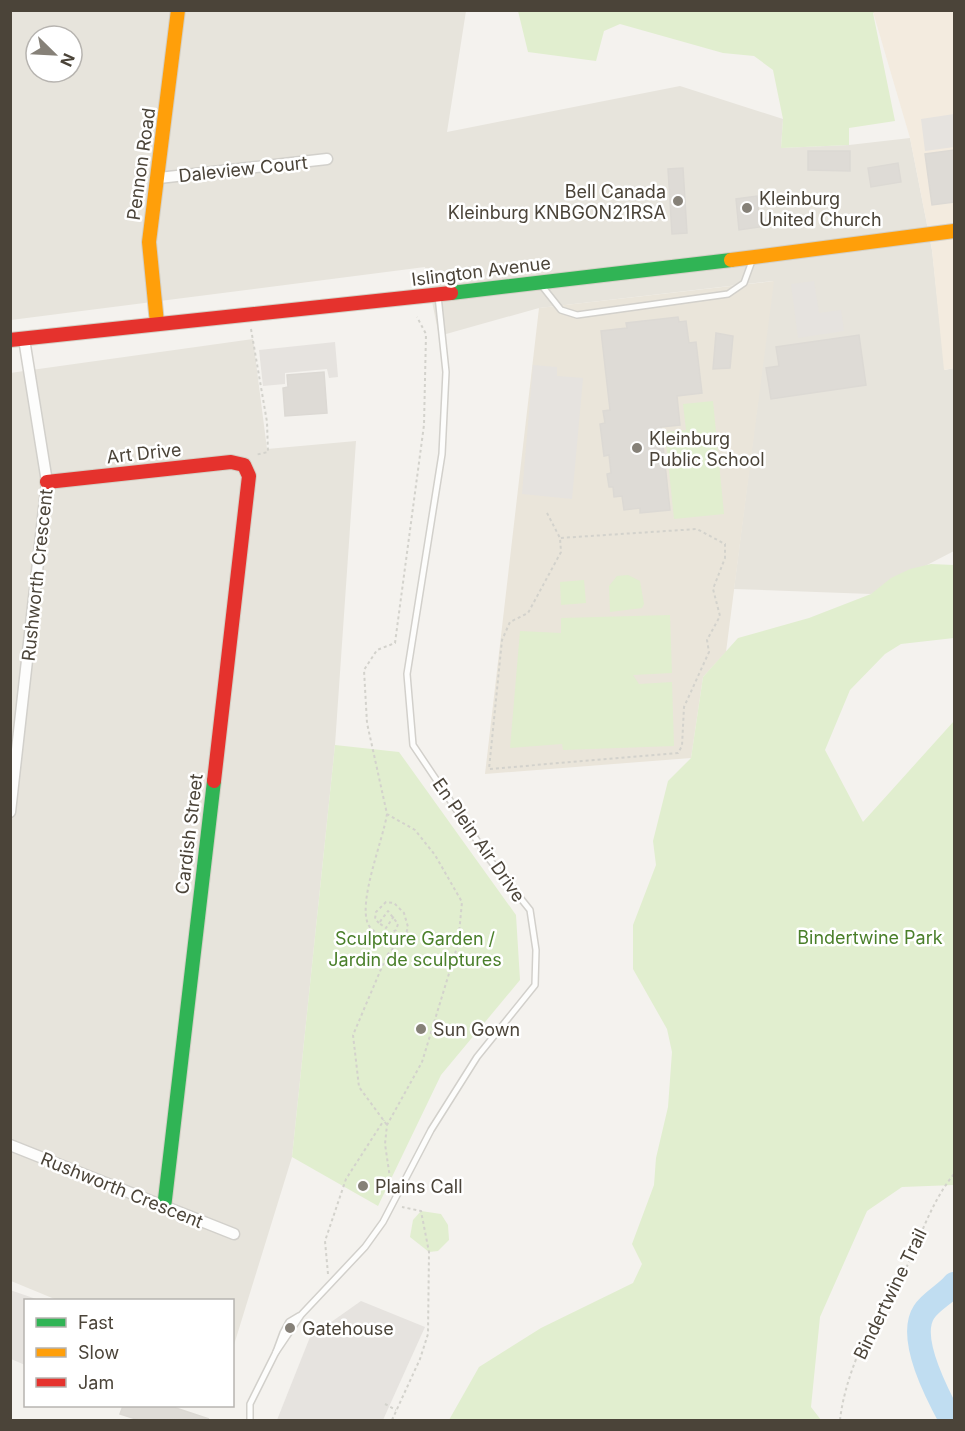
<svg xmlns="http://www.w3.org/2000/svg" width="965" height="1431" viewBox="0 0 965 1431" font-family="Inter,sans-serif">
<rect width="100%" height="100%" fill="#f4f2ee"/>
<g fill="#e7e4dc" fill-rule="evenodd">
<path d="M10,11H466L447,132L680,86L783,119L781,148L849,145L910,138L932,250L945,370L954,368V551L871,594L734,589L773,281L539,308L439,336L425,267L11,320ZM36,36H72V72H36Z"/>
<path d="M253,339L267,449L356,441L335,745L292,1157L233,1348L232,1300H57L11,1281L10,373Z"/>
</g>
<path fill="#f3ebdf" d="M876,10L954,11V368L944,370L932,250L910,138L873,12Z"/>
<path fill="#eae5da" d="M774,281L726,652L703,677L691,758L485,774L539,308Z"/>
<g fill="#e1eecf">
<path d="M518,11H876L873,13L895,121L849,128V145L781,148L783,119L773,70L754,56L723,53L620,24L604,31L596,61L528,52Z"/>
<path d="M713,401L724,514L674,519L665,432L686,430L683,404Z"/>
<path d="M931,564L954,565V638L901,644L885,654L850,690L825,750L863,822L954,721V1185L902,1187L867,1211L820,1317L811,1407L821,1420H449L479,1367L541,1328L633,1283L642,1264L632,1244L654,1185L656,1158L668,1107L672,1052L667,1029L633,969V925L656,865L653,841L668,781L691,758L703,677L738,638L809,618L871,594L891,578L910,569Z"/>
<path d="M628,575L640,581L644,604L642,608L610,612L609,586L617,576Z"/>
<path d="M584,580L586,603L561,605L560,582Z"/>
<path d="M670,615L672,673L633,675L639,684L672,682L674,746L563,750L562,744L510,748L520,631L561,633V618Z"/>
<path d="M335,745L399,752L516,915L520,980L441,1075L378,1206L292,1157Z"/>
<path d="M421,1211L441,1214L448,1225L449,1240L438,1251L429,1252L410,1237L413,1220Z"/>
</g>
<g fill="#e6e3df">
<path d="M954,114V147L925,151L921,119Z"/>
<path d="M814,281L819,313L841,310L844,331L798,338L791,284Z"/>
<path d="M335,342L338,377L329,378L327,369L285,373V384L263,386L259,350Z"/>
<path d="M533,365L557,367V376L583,378L572,499L522,494Z"/>
<path d="M10,1290L39,1300H26L25,1365L11,1359Z"/>
<path d="M361,1301L425,1327L383,1420H277L310,1337Z"/>
</g>
<g fill="none" stroke-linecap="round" stroke-linejoin="round">
<path stroke="#c0ddf1" stroke-width="24" d="M951,1420C938,1396 907,1338 924,1312C931,1301 946,1294 954,1284"/>
</g>
<g fill="#dedbd6" stroke="#dcd9d4" stroke-width="1.5">
<path d="M954,150V202L932,205L925,154Z"/>
<path d="M808,151H850V171L808,170Z"/>
<path d="M898,163L901,182L871,187L868,168Z"/>
<path d="M683,168L687,233L672,234L668,169Z"/>
<path d="M757,196L759,218L765,217L766,226L739,230L736,199Z"/>
<path d="M678,317L679,322L686,321L689,343L696,342L702,393L677,396L680,425L661,427L670,510L640,513V508L624,510L622,496L614,497L613,487H609L607,474L611,473L609,455L604,456L600,424L605,423L603,411L610,410L601,331L627,328L626,323Z"/>
<path d="M716,333L733,336L730,368L713,369Z"/>
<path d="M859,335L866,385L771,399L766,368L779,366L776,347Z"/>
<path d="M324,372L327,413L285,416L283,388L288,387L287,375Z"/>
<path d="M123,1406H170L209,1419L139,1420L120,1414Z"/>
</g>
<g fill="none" stroke-linecap="round" stroke-linejoin="round">
<g stroke="#d2d0cb" stroke-width="8">
<g id="lane">
<path d="M542,286L561,310L577,315L728,294L744,283L752,261"/>
<path d="M276,1352L301,1315L365,1247L383,1222L431,1130L477,1057L535,985L536,950L530,910L490,860L413,745L407,674L442,454L446,372L438,296"/>
<path d="M250,1420V1404L276,1352L283,1333L289,1322L299,1316"/>
</g>
</g>
<g stroke="#d2d0cb" stroke-width="13">
<g id="street">
<path d="M159,178L327,159"/>
<path d="M10,812L47,482L24,339"/>
<path d="M10,1145L234,1234"/>
</g>
</g>
<g stroke="#d3cfc5" stroke-width="16">
<g id="fast">
<path d="M451,293L731,260"/>
<path d="M164,1208L214,781"/>
</g>
</g>
<g stroke="#d3cfc5" stroke-width="16">
<g id="slow">
<path d="M731,260L954,231"/>
<path d="M157,323L149,242L178,10"/>
</g>
</g>
<g stroke="#d3cfc5" stroke-width="16">
<g id="jam">
<path d="M10,340L451,293"/>
<path d="M47,482L231,462L244,465L249,476L214,781"/>
</g>
</g>
<g stroke="#d3d2cc" stroke-width="2" stroke-dasharray="3 3" stroke-linecap="butt">
<path d="M251,329L267,422L268,452L255,455"/>
<path d="M547,513L560,538L561,552L528,613L510,622L502,640L489,769L678,753L682,746L684,707L709,652L707,640L720,616L713,589L725,558V544L697,529L560,538"/>
<path d="M387,814C383,840 358,901 368,924C371,931 379,934 386,936L396,930L398,924L388,911L379,923L386,928L394,916"/>
<path d="M379,923L375,919L376,912L386,902L394,903L404,913L408,927L406,934L387,955L353,1035L359,1087L387,1125"/>
<path d="M391,1185L385,1144L387,1125L422,1062L458,944L462,902L435,855L415,830L387,814L367,723L364,670L377,650L395,643L424,425L426,334L417,317"/>
<path d="M328,1274L325,1241L346,1179L384,1120"/>
<path d="M385,1404L396,1410"/>
<path d="M392,1420L420,1359L428,1334L429,1252L421,1211L402,1207"/>
<path d="M840,1420C844,1385 859,1348 876,1317C882,1305 893,1295 899,1283C918,1246 928,1206 954,1174"/>
</g>
<use href="#lane" stroke="#fdfdfc" stroke-width="5"/>
<use href="#street" stroke="#fdfdfc" stroke-width="10"/>
<use href="#fast" stroke="#30b455" stroke-width="14"/>
<use href="#slow" stroke="#ff9f0a" stroke-width="14"/>
<use href="#jam" stroke="#e5322d" stroke-width="14"/>
</g>
<g fill="#868178" stroke="#fff" stroke-width="2">
<circle cx="678" cy="201" r="6"/>
<circle cx="747" cy="208" r="6"/>
<circle cx="637" cy="448" r="6"/>
<circle cx="421" cy="1029" r="6"/>
<circle cx="363" cy="1186" r="6"/>
<circle cx="290" cy="1328" r="6"/>
</g>
<g text-anchor="middle" dominant-baseline="central" stroke-width="5" stroke-linejoin="round" paint-order="stroke">
<g font-size="18" fill="#4b4439" stroke="#fff">
<text transform="translate(141 164) rotate(-82)">Pennon Road</text>
<text transform="translate(243 169) rotate(-6)">Daleview Court</text>
<text transform="translate(481 271) rotate(-7)">Islington Avenue</text>
<text transform="translate(144 453) rotate(-6)">Art Drive</text>
<text transform="translate(37 575) rotate(-84)">Rushworth Crescent</text>
<text transform="translate(189 834) rotate(-83)">Cardish Street</text>
<text transform="translate(479 840) rotate(55)">En Plein Air Drive</text>
<text transform="translate(122 1190) rotate(22)">Rushworth Crescent</text>
<text transform="translate(890 1294) rotate(-64)">Bindertwine Trail</text>
</g>
<g font-size="18" fill="#4b4439" stroke="#fff" text-anchor="start">
<text x="666" y="191" text-anchor="end">Bell Canada<tspan x="666" dy="21">Kleinburg KNBGON21RSA</tspan></text>
<text x="759" y="198">Kleinburg<tspan x="759" dy="21">United Church</tspan></text>
<text x="649" y="438">Kleinburg<tspan x="649" dy="21">Public School</tspan></text>
<text x="433" y="1029">Sun Gown</text>
<text x="375" y="1186">Plains Call</text>
<text x="302" y="1328">Gatehouse</text>
</g>
<g font-size="18" fill="#4a7f2a" stroke="#fff">
<text x="870" y="937">Bindertwine Park</text>
<text x="415" y="938">Sculpture Garden /<tspan x="415" dy="21">Jardin de sculptures</tspan></text>
</g>
</g>
<rect width="965" height="1431" fill="none" stroke="#4b4439" stroke-width="24"/>
<rect x="24" y="1299" width="210" height="108" fill="#ffffff" stroke="#b7b4b0" stroke-width="1.5"/>
<rect x="36" y="1318" width="30" height="9" fill="#30b455" stroke="#b7b4b0" stroke-width="1.5"/>
<text x="78" y="1329" font-size="18" fill="#4b4439">Fast</text>
<rect x="36" y="1348" width="30" height="9" fill="#ff9f0a" stroke="#b7b4b0" stroke-width="1.5"/>
<text x="78" y="1359" font-size="18" fill="#4b4439">Slow</text>
<rect x="36" y="1378" width="30" height="9" fill="#e5322d" stroke="#b7b4b0" stroke-width="1.5"/>
<text x="78" y="1389" font-size="18" fill="#4b4439">Jam</text>
<g transform="translate(54 54) rotate(114)"><circle r="28" fill="#ffffff" stroke="#b7b4b0" stroke-width="1.5"/>
<path d="M0-4.5L10 22L0 15L-10 22Z" fill="#868178"/>
<text y="-9" font-size="16" font-weight="bold" text-anchor="middle" fill="#4b4439">N</text>
</g>
</svg>
